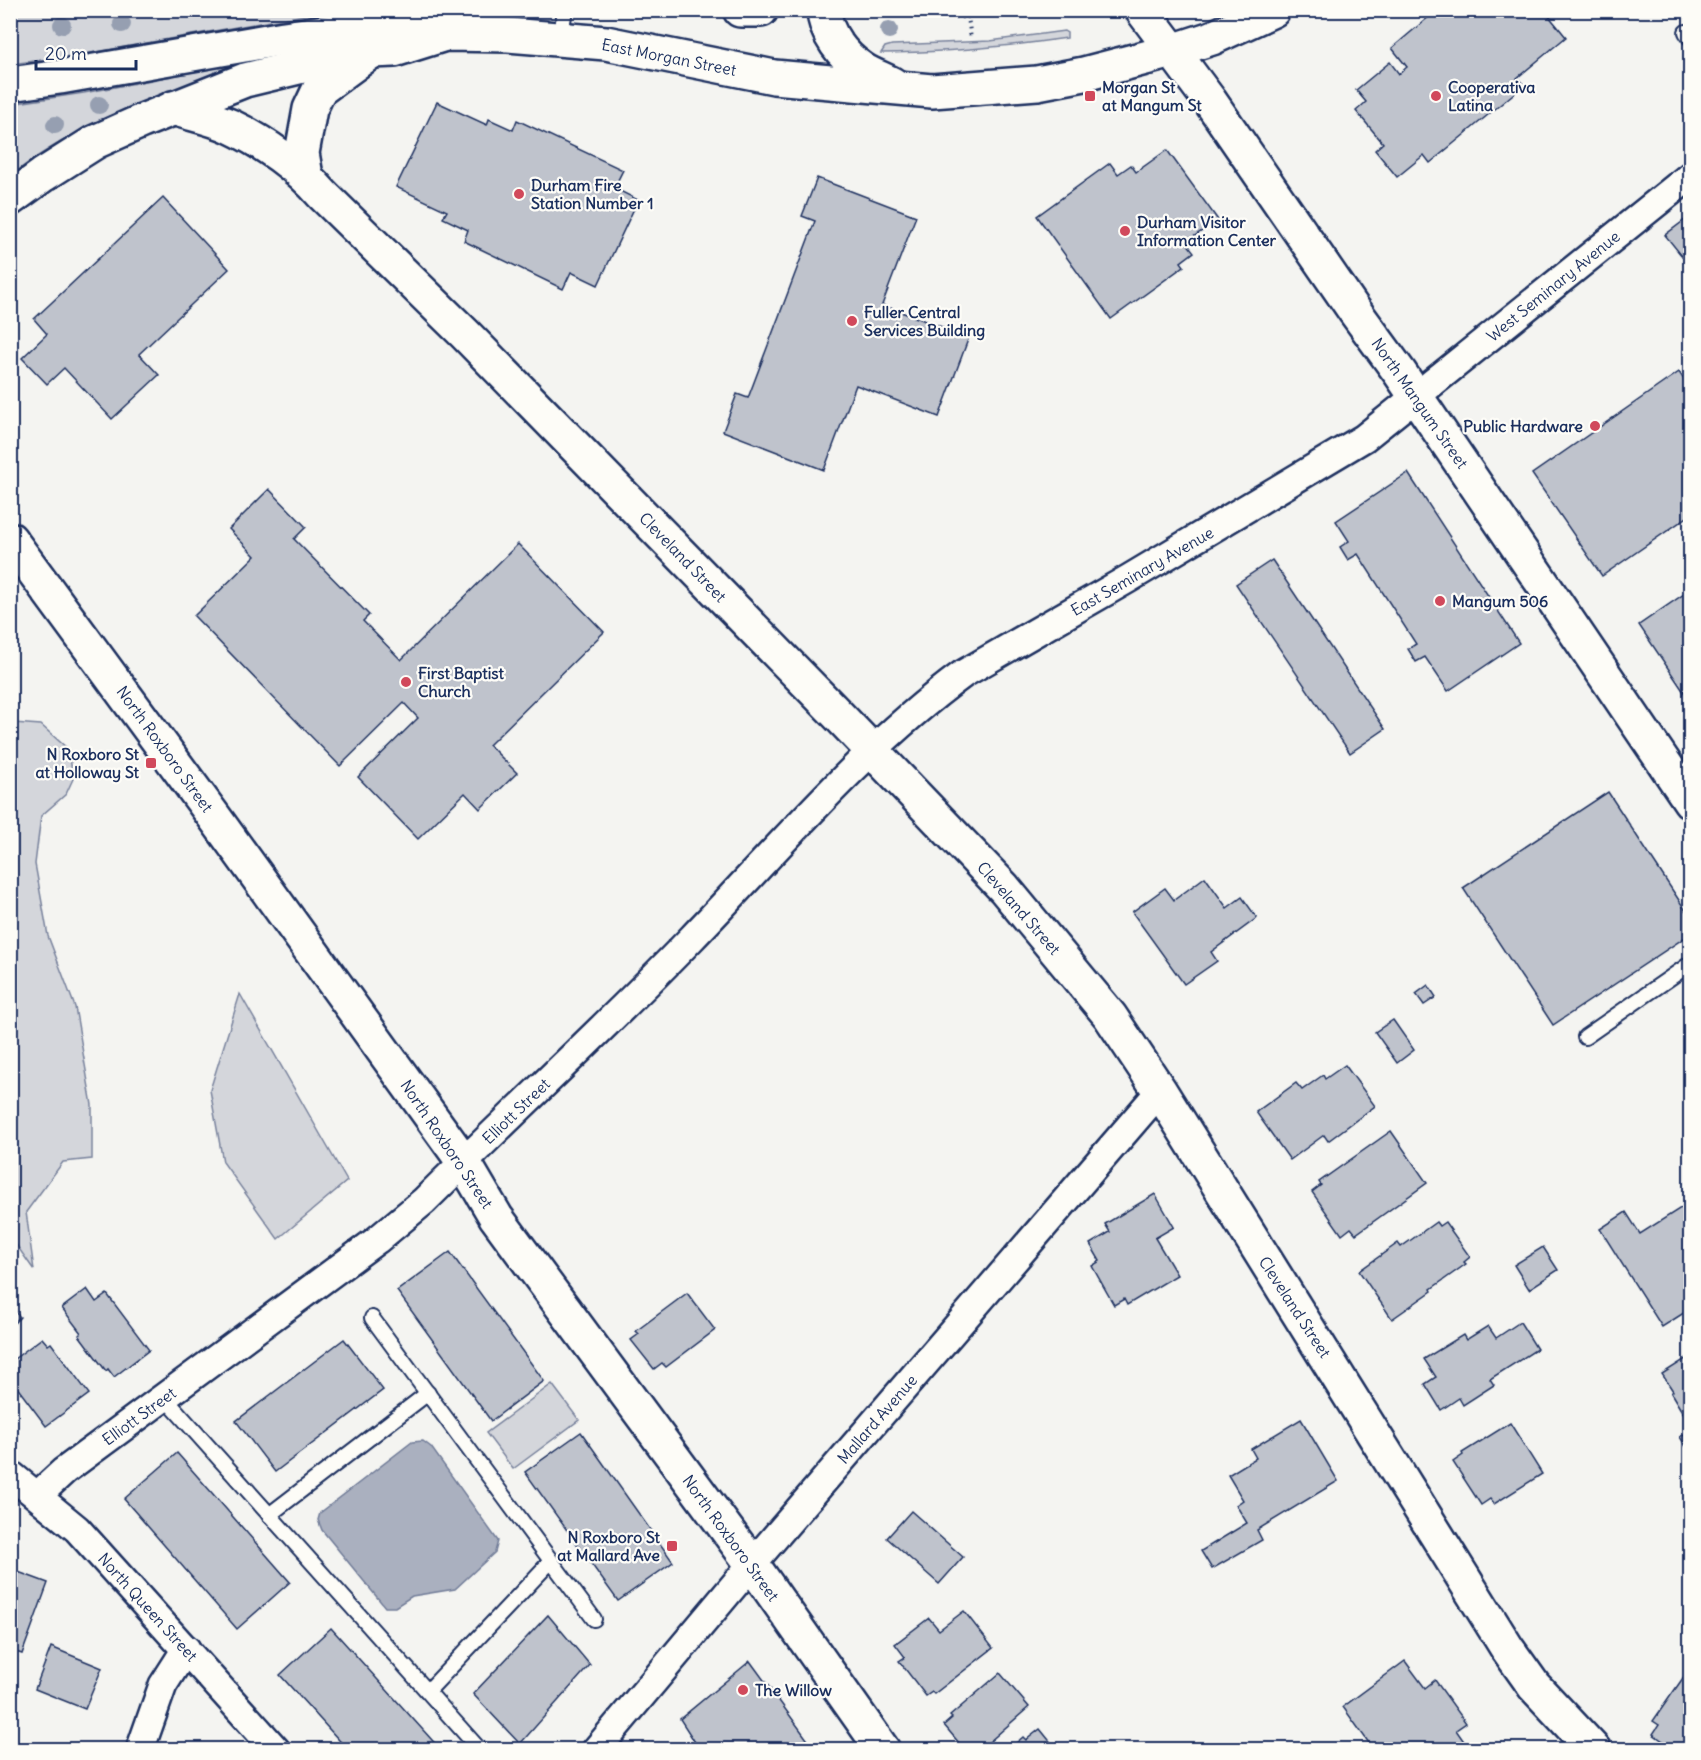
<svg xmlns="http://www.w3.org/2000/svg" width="1701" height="1760" viewBox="0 0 1701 1760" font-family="Delius,sans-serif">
<rect width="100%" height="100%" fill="#f4f4f1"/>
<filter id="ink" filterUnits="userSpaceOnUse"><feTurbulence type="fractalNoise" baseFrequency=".0167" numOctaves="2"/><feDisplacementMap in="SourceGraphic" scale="12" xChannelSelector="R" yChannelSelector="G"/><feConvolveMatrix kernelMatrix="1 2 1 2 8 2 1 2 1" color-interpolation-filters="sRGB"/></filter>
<g filter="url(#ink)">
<g fill="#d4d6db" stroke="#78829c" stroke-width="1.5">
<path d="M10,11L11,10L339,11L310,14L79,55L11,64Z"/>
<path d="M1064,31L1067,33V38C1005,47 944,53 881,53L885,47L892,45L990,41Z"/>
<path d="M224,66L228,68L227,71C158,94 66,130 11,176V104L84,93Z"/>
<path d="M13,723L41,725L69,750L73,779L66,794L41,816L35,864L48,936L75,1007L92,1105V1159L63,1162L26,1212L34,1270L10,1236V725Z"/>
<path d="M240,994L347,1181L278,1239L223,1162L210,1090Z"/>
<path d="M552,1384L579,1420L513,1469L486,1433Z"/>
</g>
<path fill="#aab0bf" stroke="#717c98" stroke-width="1.5" d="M423,1441L431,1447L498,1541L495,1552L455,1589L412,1596L395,1607H385L322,1530L318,1520L320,1513L412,1442Z"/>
<g fill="#bfc3cc" stroke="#1b2f5e" stroke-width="1.5">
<path d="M1437,10H1544L1566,37L1517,78L1524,85L1430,163L1424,155L1397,177L1375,150L1383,143L1356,111L1366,102L1356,90L1390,62L1399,74L1407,67L1392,48Z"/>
<path d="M437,102L487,125L489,119L513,130L517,120L623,170L614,188L638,200L598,285L571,272L563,289L464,241L468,230L443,218L447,211L396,187Z"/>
<path d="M1167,150L1218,220L1186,242L1194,252L1181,262L1184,266L1111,319L1037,216L1110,163L1118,174L1131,165L1136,172Z"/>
<path d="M817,178L916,216L882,305L969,337L939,417L856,385L824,470L723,431L737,394L748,398L815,221L802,216Z"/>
<path d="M163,198L229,269L139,354L159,375L112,419L64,368L47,384L22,358L47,334L34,319Z"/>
<path d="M1690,216V266L1665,235Z"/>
<path d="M1679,372L1690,389V515L1602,576L1532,474Z"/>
<path d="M1408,473L1519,643L1448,691L1425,657L1416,662L1408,649L1416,644L1358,554L1348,560L1340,547L1349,541L1336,521Z"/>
<path d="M269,489L306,527L294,539L369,615L363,621L401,660L518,544L604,632L489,745L517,773L480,809L465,793L418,839L358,777L418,718L404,703L340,766L194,616L255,556L229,529Z"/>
<path d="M1272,560L1385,729L1350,753L1236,584Z"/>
<path d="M1690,590V701L1639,625Z"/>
<path d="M1608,792L1690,917V934L1553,1025L1463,888Z"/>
<path d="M1205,877L1227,908L1242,897L1257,918L1211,952L1217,961L1184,984L1132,912L1165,888L1174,900Z"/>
<path d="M1428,985L1436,997L1424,1005L1416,994Z"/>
<path d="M1393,1020L1414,1050L1397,1063L1375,1032Z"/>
<path d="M1345,1065L1375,1106L1328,1141L1324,1135L1290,1160L1256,1112L1296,1083L1302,1090L1323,1075L1325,1079Z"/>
<path d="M1391,1131L1427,1183L1356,1234L1351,1228L1342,1235L1312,1192L1321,1185L1319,1182Z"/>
<path d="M1155,1194L1174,1227L1155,1238L1177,1275L1127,1305L1124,1299L1114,1305L1092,1266L1100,1261L1090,1244L1110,1232L1105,1224Z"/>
<path d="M1690,1202V1309L1662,1327L1600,1229L1626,1212L1640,1234Z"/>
<path d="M1436,1222L1439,1226L1445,1222L1470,1257L1464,1262L1466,1264L1431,1289L1432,1291L1392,1319L1359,1271L1398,1243L1401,1247Z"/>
<path d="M1543,1247L1558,1270L1529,1289L1514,1265Z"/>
<path d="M450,1252L544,1381L491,1421L397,1291Z"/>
<path d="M87,1289L96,1302L107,1294L149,1350L114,1377L108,1369L106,1371L79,1335L81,1333L62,1308Z"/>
<path d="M687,1293L715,1330L666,1367L662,1363L654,1369L631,1340L639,1334L636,1331Z"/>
<path d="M10,1307L20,1317L10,1327Z"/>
<path d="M1520,1322L1537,1349L1490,1379L1494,1385L1463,1405L1459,1398L1441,1410L1425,1384L1436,1377L1424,1359L1463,1335L1466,1340L1488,1326L1496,1338Z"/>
<path d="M42,1338L48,1345L51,1343L89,1394L46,1426L10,1378V1362Z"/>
<path d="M344,1339L383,1390L275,1472L236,1421Z"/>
<path d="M1690,1356V1425L1671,1393L1673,1391L1662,1374Z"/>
<path d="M1301,1419L1338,1481L1257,1530L1262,1540L1212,1569L1201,1551L1247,1523L1236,1505L1243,1500L1228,1475L1256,1458L1251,1449Z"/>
<path d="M1510,1423L1542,1474L1494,1504L1490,1499L1481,1505L1453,1462L1463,1455L1462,1453Z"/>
<path d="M1690,1430V1453L1680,1437Z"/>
<path d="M581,1432L673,1562L618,1601L525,1472Z"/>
<path d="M177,1453L290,1582L237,1629L124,1499Z"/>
<path d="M911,1511L963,1557L939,1584L887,1538Z"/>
<path d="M10,1569L48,1583L22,1654L10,1650Z"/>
<path d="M964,1611L993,1648L934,1694L932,1692L926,1696L899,1661L905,1657L895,1644L929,1618L939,1630Z"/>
<path d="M548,1615L590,1665L520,1744L473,1694Z"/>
<path d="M331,1628L441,1750H348L280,1675Z"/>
<path d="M51,1647L102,1668L85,1709L35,1689Z"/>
<path d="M750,1661L815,1750H700L680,1719Z"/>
<path d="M1405,1661L1425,1688L1435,1680L1466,1723L1456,1730L1470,1750H1374L1343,1707Z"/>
<path d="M1000,1673L1029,1707L980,1750L977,1747L975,1750H965L944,1725L952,1718L950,1716Z"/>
<path d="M1690,1673V1747L1689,1750H1676L1653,1734L1659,1725L1653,1721L1683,1678L1685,1680Z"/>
<path d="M1040,1729L1057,1750H1008L1023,1737L1026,1740Z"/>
</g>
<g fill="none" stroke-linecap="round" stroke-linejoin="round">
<g stroke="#1b2f5e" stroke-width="18">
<g id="service">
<path d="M1686,32L1690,38"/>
<path d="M560,39L565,10"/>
<path d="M1585,1037L1690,964"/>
<path d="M372,1318L594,1619"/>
<path d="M164,1397L480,1750"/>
<path d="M269,1515L428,1393"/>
<path d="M428,1691L551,1561"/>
</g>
</g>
<g stroke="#1b2f5e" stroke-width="32">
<g id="minor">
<path d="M10,1474L77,1529L276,1750"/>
<path d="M38,1495L64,1471L377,1240L424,1201C512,1113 604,1029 690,940C778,849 861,749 963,674L1128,579L1364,438L1690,176"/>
<path d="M140,1750L163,1685L186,1649"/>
<path d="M596,1750L752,1564L1160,1091"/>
</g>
</g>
<g stroke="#1b2f5e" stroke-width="38">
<g id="tertiary">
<path d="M173,108C191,114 213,118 230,126C264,142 299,167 323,195L465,334L840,717L1004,888L1110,1016L1160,1091L1507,1648L1534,1686L1594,1750"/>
<path d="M306,176L302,153L310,109L319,90L372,51"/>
</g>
</g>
<g stroke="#1b2f5e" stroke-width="38">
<g id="primary">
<path d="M740,10H761"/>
<path d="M824,10C825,34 843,56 862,69C871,75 883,79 892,84"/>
<path d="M1142,10L1210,101L1354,310L1400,373L1690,801"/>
<path d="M10,84L60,77L284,38L388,23L443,34"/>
<path d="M10,199L43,175L95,142L142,121L245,80L332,59L372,51L394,50L445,34L508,35L606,43L774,77L932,91L1037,83L1084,74L1172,51L1212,38L1273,10"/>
<path d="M10,539L215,818L463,1161L496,1217L752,1564L883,1750"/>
</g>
</g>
<g stroke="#1b2f5e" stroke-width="4" stroke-dasharray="1.5 4.5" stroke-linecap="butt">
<path d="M932,10C953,19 970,20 991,10"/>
<path d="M967,10L971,39"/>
</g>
<use href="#service" stroke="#fdfcf7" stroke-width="14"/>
<use href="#minor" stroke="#fdfcf7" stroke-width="27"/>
<use href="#tertiary" stroke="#fdfcf7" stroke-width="33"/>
<use href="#primary" stroke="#fdfcf7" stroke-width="33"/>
</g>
<g fill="#969fb1">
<circle cx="122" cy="24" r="9"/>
<circle cx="62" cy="25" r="9"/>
<circle cx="889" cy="30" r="9"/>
<circle cx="99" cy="105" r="9"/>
<circle cx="55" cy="125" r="9"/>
</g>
</g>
<g fill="#d1495b" stroke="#fdfcf7" stroke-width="2">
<rect x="1084" y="90" width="12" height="12" rx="3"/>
<circle cx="1436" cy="96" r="6"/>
<circle cx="519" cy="194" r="6"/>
<circle cx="1125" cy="231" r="6"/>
<circle cx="852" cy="321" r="6"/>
<circle cx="1595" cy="426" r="6"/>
<circle cx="1440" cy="601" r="6"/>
<circle cx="406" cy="682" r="6"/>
<rect x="145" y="757" width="12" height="12" rx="3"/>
<rect x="666" y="1540" width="12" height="12" rx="3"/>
<circle cx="743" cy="1690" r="6"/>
</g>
<g text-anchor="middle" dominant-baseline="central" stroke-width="4.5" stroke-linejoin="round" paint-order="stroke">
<g font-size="16" fill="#1b2f5e" stroke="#fdfcf7">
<text transform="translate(669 57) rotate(11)">East Morgan Street</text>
<text transform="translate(1553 286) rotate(-39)">West Seminary Avenue</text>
<text transform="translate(1420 403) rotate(55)">North Mangum Street</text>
<text transform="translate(683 557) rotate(46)">Cleveland Street</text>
<text transform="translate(1142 571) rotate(-30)">East Seminary Avenue</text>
<text transform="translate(165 749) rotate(54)">North Roxboro Street</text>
<text transform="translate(1019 908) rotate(49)">Cleveland Street</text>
<text transform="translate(516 1111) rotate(-44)">Elliott Street</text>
<text transform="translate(447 1144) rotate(56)">North Roxboro Street</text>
<text transform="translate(1295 1307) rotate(57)">Cleveland Street</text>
<text transform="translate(139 1416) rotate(-36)">Elliott Street</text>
<text transform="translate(877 1419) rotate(-49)">Mallard Avenue</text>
<text transform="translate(731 1538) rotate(54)">North Roxboro Street</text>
<text transform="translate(148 1607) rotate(48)">North Queen Street</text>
</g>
<g font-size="16" font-weight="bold" fill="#1b2f5e" stroke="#fdfcf7" text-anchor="start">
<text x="1102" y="87">Morgan St<tspan x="1102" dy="18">at Mangum St</tspan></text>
<text x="1448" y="87">Cooperativa<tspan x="1448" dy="18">Latina</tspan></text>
<text x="531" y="185">Durham Fire<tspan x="531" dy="18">Station Number 1</tspan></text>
<text x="1137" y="222">Durham Visitor<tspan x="1137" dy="18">Information Center</tspan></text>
<text x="864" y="312">Fuller Central<tspan x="864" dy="18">Services Building</tspan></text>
<text x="1583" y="426" text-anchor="end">Public Hardware</text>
<text x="1452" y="601">Mangum 506</text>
<text x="418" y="673">First Baptist<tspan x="418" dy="18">Church</tspan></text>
<text x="139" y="754" text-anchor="end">N Roxboro St<tspan x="139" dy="18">at Holloway St</tspan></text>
<text x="660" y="1537" text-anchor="end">N Roxboro St<tspan x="660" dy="18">at Mallard Ave</tspan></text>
<text x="755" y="1690">The Willow</text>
</g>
</g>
<rect width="1701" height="1760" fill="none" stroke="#fdfcf7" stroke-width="36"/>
<rect x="18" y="18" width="1665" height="1724" fill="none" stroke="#1b2f5e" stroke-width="2" filter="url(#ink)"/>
<path d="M36 60v9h100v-9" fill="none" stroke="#1b2f5e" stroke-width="3"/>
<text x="45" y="60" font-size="18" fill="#1b2f5e" stroke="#fdfcf7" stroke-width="4.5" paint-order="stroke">20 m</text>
</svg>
